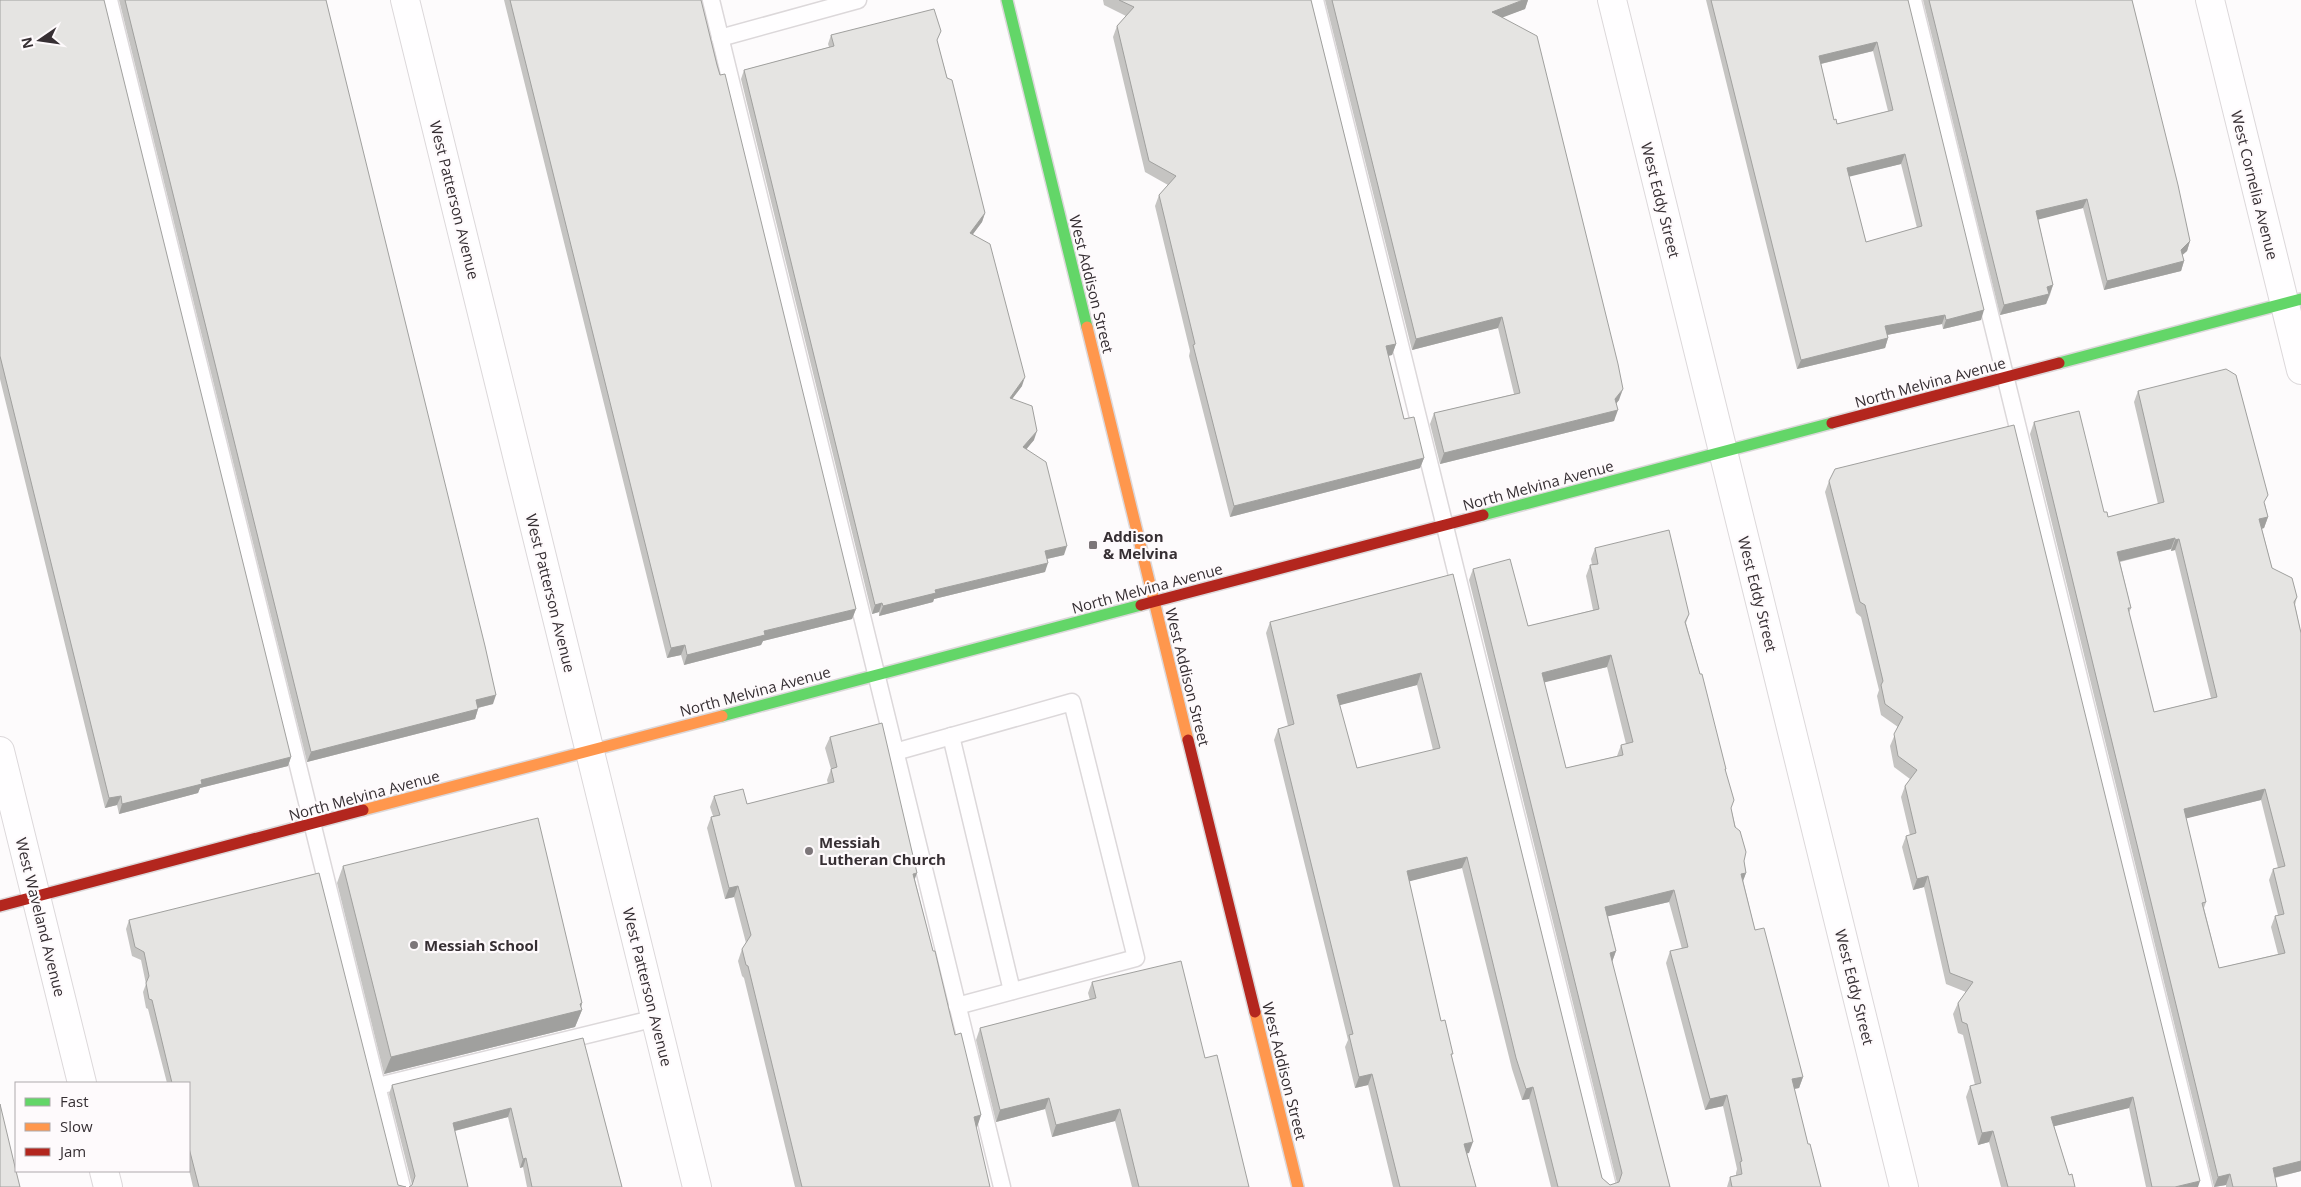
<svg xmlns="http://www.w3.org/2000/svg" width="2301" height="1187" viewBox="0 0 2301 1187" font-family="'Open Sans',sans-serif">
<rect width="100%" height="100%" fill="#fdfbfc"/>
<g fill="none" stroke-linecap="round" stroke-linejoin="round">
<g stroke="#dcd8da" stroke-width="19">
<g id="lane">
<path d="M109,0L402,1187"/>
<path d="M711,0L1002,1187"/>
<path d="M1315,0L1608,1187"/>
<path d="M1913,0L2204,1187"/>
<path d="M720,38L858,0"/>
<path d="M951,736L1012,991"/>
<path d="M895,752L1072,702L1136,958L957,1006"/>
<path d="M378,1086L656,1018"/>
</g>
</g>
<g stroke="#dcd8da" stroke-width="30">
<g id="street">
<path d="M405,0L697,1187"/>
<path d="M1612,0L1904,1187"/>
<path d="M2210,0L2301,370"/>
<path d="M0,751L82,1083"/>
<path d="M104,1171L108,1187"/>
</g>
</g>
<g stroke="#dcd8da" stroke-width="14">
<g id="fast">
<path d="M1007,0L1087,327"/>
<path d="M2059,363L2301,299"/>
<path d="M1483,515L1832,423"/>
<path d="M722,716L1141,605"/>
</g>
</g>
<g stroke="#dcd8da" stroke-width="14">
<g id="slow">
<path d="M1087,327L1188,740"/>
<path d="M363,810L722,716"/>
<path d="M1255,1012L1298,1187"/>
</g>
</g>
<g stroke="#dcd8da" stroke-width="14">
<g id="jam">
<path d="M1832,423L2059,363"/>
<path d="M1141,605L1483,515"/>
<path d="M1188,740L1255,1012"/>
<path d="M0,906L363,810"/>
</g>
</g>
<use href="#lane" stroke="#fffeff" stroke-width="16"/>
<use href="#street" stroke="#fffeff" stroke-width="28"/>
<use href="#fast" stroke="#63d668" stroke-width="11"/>
<use href="#slow" stroke="#ff974d" stroke-width="11"/>
<use href="#jam" stroke="#b3261e" stroke-width="11"/>
</g>
<g fill="#c5c4c2" fill-rule="evenodd">
<path d="M0,0L291,757L288,766L200,788L198,793L119,814L117,805L105,808L0,379Z"/>
<path d="M119,0H326L493,704L478,708V709L475,719L307,762Z"/>
<path d="M504,0H701L856,609L852,619L763,641L761,645L684,665L681,655L667,658Z"/>
<path d="M1103,0H1311L1396,344L1392,355L1388,356L1404,419L1424,458L1420,468L1230,517L1189,356L1190,351L1155,206L1159,195L1168,185L1145,172L1113,37L1117,26L1126,16L1104,5Z"/>
<path d="M1325,0H1528L1525,9L1502,17L1619,400L1616,404L1614,421L1440,464L1430,424L1434,413L1514,394L1498,328L1412,350Z"/>
<path d="M1706,0H1908L1981,320L1943,329L1942,324L1887,335L1888,338L1885,348L1797,369ZM1873,51L1888,111L1837,124L1834,120L1821,64ZM1901,164L1917,228L1866,242L1849,176Z"/>
<path d="M1923,0H2132L2190,241L2187,251L2182,255L2184,261L2181,271L2104,290L2083,208L2038,219L2053,285L2050,295L2046,304L2000,315Z"/>
<path d="M831,35L937,41L985,213L982,222L973,234L1022,386L1012,399L1034,440L1026,449L1064,555L1047,559L1045,572L934,599L933,602L879,616V612L872,614L741,79L744,70L829,47L828,44Z"/>
<path d="M2138,391L2265,504L2268,517L2264,528L2262,529L2272,568L2297,597L2295,605L2301,633V1171L2275,1178L2277,1187H2226V1185L2214,1187L2030,434L2034,422L2108,517L2158,504L2134,402ZM2171,549V551L2175,550L2211,698L2154,712L2129,613L2131,608L2120,562ZM2261,800L2278,868L2273,869L2269,880L2278,915L2275,916L2271,927L2278,954L2219,968L2204,908L2206,902L2186,818Z"/>
<path d="M1829,481L2198,1187H2146L2129,1108L2054,1126L2069,1175L2075,1187H2001L1989,1142L1978,1145L1966,1097L1970,1086L1975,1085L1963,1035L1958,1033L1953,1014L1958,1003L1966,992L1946,984L1924,887L1913,890L1902,847L1906,836L1910,835L1901,797L1905,786L1910,779L1894,767L1890,746L1898,727L1881,715L1877,696L1879,690L1861,617L1856,613L1825,492Z"/>
<path d="M1595,548L1689,614L1686,623L1726,769L1725,772L1731,808L1744,861L1746,873L1743,880L1755,930L1803,1077L1799,1088L1794,1089L1808,1144L1821,1187H1727L1730,1177L1736,1175V1173L1737,1169L1723,1106L1705,1110L1666,963L1670,951L1682,949L1669,902L1608,916L1616,951L1612,962L1670,1187H1551L1529,1099L1522,1100L1512,1069L1462,868L1409,881L1441,1021L1452,1057L1469,1153H1467L1476,1187H1393L1368,1085L1355,1088L1345,1047L1348,1040L1274,740L1278,729L1288,726L1266,633L1270,622L1453,574L1602,1178L1610,1185L1617,1183L1469,580L1473,569L1528,626L1593,610L1586,576L1590,565H1592L1591,559ZM1607,667L1626,744L1621,745L1617,756L1566,768L1544,682ZM1417,685L1433,750L1357,768L1339,705Z"/>
<path d="M830,737L915,880L933,951L955,1035L981,1115L977,1127H976L990,1187H795L744,978L742,976L738,961L742,949L746,943L734,897L725,899L707,828L711,817L713,816L710,807L714,796L747,804L828,784L827,780L831,769L825,748Z"/>
<path d="M343,866L582,1003L581,1007L582,1010L575,1027L384,1074L337,883Z"/>
<path d="M129,920L398,1185L406,1187H193L189,1170V1083H167L148,1009L146,1008L143,992L146,984L141,960L132,956L126,929Z"/>
<path d="M1092,982L1205,1058L1249,1187H1132L1115,1121L1052,1137L1045,1109L996,1122L976,1040L980,1028L1090,1000L1088,993Z"/>
<path d="M583,1038L622,1187H527L523,1167L520,1168L508,1117L455,1131L468,1187L412,1185L389,1094L392,1085Z"/>
</g>
<g fill="#a0a09e">
<path d="M1523,0H1528L1525,9L1488,23L1492,12Z"/>
<path d="M1877,42L1873,51L1816,65L1819,56Z"/>
<path d="M1905,154L1901,164L1844,178L1847,168Z"/>
<path d="M2087,199L2083,208L2033,221L2036,211Z"/>
<path d="M985,213L982,222L967,242L970,233Z"/>
<path d="M2190,241L2187,251L2178,259L2181,250Z"/>
<path d="M2184,261L2181,271L2104,290L2107,281Z"/>
<path d="M2053,285L2046,304L2000,315L2004,305Z"/>
<path d="M1984,310L1981,320L1943,329L1946,320Z"/>
<path d="M1945,315L1942,324L1882,336L1885,326Z"/>
<path d="M1502,317L1498,328L1412,350L1416,339Z"/>
<path d="M1888,338L1885,348L1797,369L1801,360Z"/>
<path d="M1396,344L1392,355L1382,357L1386,346Z"/>
<path d="M1025,377L1022,386L1006,407L1010,398Z"/>
<path d="M1623,389L1619,400L1611,410L1615,399Z"/>
<path d="M1618,410L1614,421L1440,464L1444,453Z"/>
<path d="M1037,431L1034,440L1020,457L1023,447Z"/>
<path d="M1424,458L1420,468L1230,517L1234,506Z"/>
<path d="M2268,517L2264,528L2255,530L2259,519Z"/>
<path d="M2175,538L2171,549L2113,563L2117,552Z"/>
<path d="M2179,539L2175,550L2171,551L2175,540Z"/>
<path d="M1067,546L1064,555L1042,560L1045,551Z"/>
<path d="M1048,563L1045,572L934,599L933,602L879,616L883,606L935,590Z"/>
<path d="M882,603L879,612L872,614L875,605Z"/>
<path d="M856,609L852,619L763,641L761,645L684,665L687,655L764,631Z"/>
<path d="M685,645L681,655L667,658L671,648Z"/>
<path d="M1611,655L1607,667L1538,684L1542,673Z"/>
<path d="M1421,673L1417,685L1333,707L1337,695Z"/>
<path d="M496,695L493,704L473,709L476,700Z"/>
<path d="M478,709L475,719L307,762L311,752Z"/>
<path d="M291,757L288,766L200,788L198,793L119,814L122,804L201,780Z"/>
<path d="M2265,789L2261,800L2180,820L2184,809Z"/>
<path d="M121,796L117,805L105,808L109,798Z"/>
<path d="M1467,857L1462,868L1403,883L1407,871Z"/>
<path d="M917,873L913,884V874Z"/>
<path d="M1746,873L1742,884L1741,874Z"/>
<path d="M1928,876L1924,887L1913,890L1917,879Z"/>
<path d="M738,886L734,897L725,899L729,888Z"/>
<path d="M1674,890L1669,902L1601,918L1605,907Z"/>
<path d="M1616,951L1612,962L1610,953Z"/>
<path d="M582,1003L580,1011L582,1010L575,1027L384,1074L391,1057Z"/>
<path d="M1372,1074L1368,1085L1355,1088L1359,1077Z"/>
<path d="M1803,1077L1799,1088L1788,1090L1792,1079Z"/>
<path d="M1533,1087L1529,1099L1522,1100L1526,1089Z"/>
<path d="M1727,1095L1723,1106L1705,1110L1710,1099Z"/>
<path d="M2133,1097L2129,1108L2047,1128L2051,1117Z"/>
<path d="M1049,1098L1045,1109L996,1122L1000,1110Z"/>
<path d="M511,1108L508,1117L450,1132L453,1123Z"/>
<path d="M1120,1109L1115,1121L1052,1137L1056,1125Z"/>
<path d="M981,1115L977,1127L970,1129L974,1117Z"/>
<path d="M1993,1131L1989,1142L1978,1145L1982,1133Z"/>
<path d="M1473,1142L1469,1153L1460,1155L1464,1144Z"/>
<path d="M526,1158L523,1167L520,1168L523,1159Z"/>
<path d="M2301,1161V1171L2268,1179L2273,1168Z"/>
<path d="M2230,1174L2226,1185L2214,1187L2218,1177Z"/>
<path d="M2200,1181L2198,1187H2175Z"/>
</g>
<g fill="#e5e4e2" stroke="#a0a09e" fill-rule="evenodd">
<path d="M0,0H104L291,757L201,780L202,784L122,804L121,796L109,798L0,356Z"/>
<path d="M125,0H326L485,646L496,695L476,700L478,709L311,752Z"/>
<path d="M510,0H701L717,65L720,75L725,74L856,609L764,631L765,635L687,655L685,645L671,648Z"/>
<path d="M1119,0H1311L1396,344L1386,346L1404,419L1414,417L1424,458L1234,506L1193,345L1195,344L1159,195L1176,176L1149,161L1117,26L1134,7Z"/>
<path d="M1332,0H1523L1492,12L1537,36L1618,364L1623,389L1615,399L1618,410L1444,453L1434,413L1520,393L1502,317L1416,339Z"/>
<path d="M1711,0H1908L1984,310L1946,320L1945,315L1885,326L1888,338L1801,360ZM1877,42L1893,110L1837,124L1836,119L1834,120L1819,56ZM1905,154L1922,226L1866,242L1847,168Z"/>
<path d="M1929,0H2132L2178,185L2190,241L2181,250L2184,261L2107,281L2087,199L2036,211L2053,285L2047,287L2049,294L2004,305Z"/>
<path d="M934,9L941,31L937,40L947,78L952,80L985,213L970,233L990,244L1025,377L1010,398L1032,406L1037,431L1023,447L1046,462L1067,546L1045,551L1048,563L935,590L936,593L883,606L882,603L875,605L744,70L834,46L831,35Z"/>
<path d="M2226,369L2236,375L2268,495L2264,502L2268,517L2259,519L2272,568L2292,578L2297,597L2294,602L2301,633V1161L2273,1168L2277,1187H2233L2230,1174L2218,1177L2034,422L2079,411L2104,512H2107L2108,517L2164,502L2138,391ZM2175,538V540L2179,539L2217,697L2154,712L2128,608H2131L2117,552ZM2265,789L2285,866L2273,869L2284,914L2275,916L2285,953L2219,968L2202,903L2206,902L2184,809Z"/>
<path d="M2014,425L2200,1181L2175,1187H2152L2133,1097L2051,1117L2069,1175L2072,1174L2075,1187H2008L1993,1131L1982,1133L1970,1086L1981,1083L1967,1024L1962,1022L1958,1003L1973,982L1950,973L1928,876L1917,879L1906,836L1916,833L1905,786L1917,770L1898,756L1894,734L1903,717L1885,704L1881,685L1883,681L1865,605L1860,602L1829,481L1835,469Z"/>
<path d="M1669,530L1689,614L1685,622L1700,674H1702L1726,769H1725L1734,800L1731,808L1735,827L1740,831L1746,852L1744,861L1746,873L1741,874L1755,930L1764,928L1803,1077L1792,1079L1808,1144H1810L1821,1187H1732L1730,1177L1742,1174L1740,1162L1742,1161L1727,1095L1710,1099L1670,951L1688,947L1674,890L1605,907L1616,951L1610,953L1670,1187H1558L1533,1087L1526,1089L1516,1058L1467,857L1407,871L1441,1021L1445,1020L1453,1054H1451L1473,1142L1464,1144L1476,1187H1400L1372,1074L1359,1077L1349,1035L1353,1034L1278,729L1294,724L1270,622L1453,574L1602,1178L1610,1185L1619,1182L1622,1173L1473,569L1510,559L1528,626L1599,609L1590,565L1598,564L1595,548ZM1611,655L1633,742L1621,745L1623,755L1566,768L1542,673ZM1421,673L1440,748L1357,768L1337,695Z"/>
<path d="M882,723L917,873L913,874L933,951H935L955,1035L961,1033L981,1115L974,1117L990,1187H802L748,966L746,965L742,949L751,935L738,886L729,888L711,817L720,815L714,796L743,789L747,804L834,782L831,769L837,767L830,737Z"/>
<path d="M538,818L582,1003L580,1004L582,1010L391,1057L343,866Z"/>
<path d="M319,873L398,1185L406,1187H199L189,1148V1083H172L152,1000L149,999L146,983L149,976L144,952L135,947L129,920Z"/>
<path d="M1181,961L1205,1058L1217,1055L1249,1187H1139L1120,1109L1056,1125L1049,1098L1000,1110L980,1028L1096,998L1092,982Z"/>
<path d="M583,1038L622,1187H532L526,1158L523,1159L511,1108L453,1123L468,1187H409L412,1185L415,1176L392,1085Z"/>
<path d="M0,1104L16,1171L20,1187H0Z"/>
</g>
<g fill="#7c7679" stroke="#fefafc" stroke-width="2">
<rect x="1088" y="540" width="10" height="10" rx="2.5"/>
<circle cx="809" cy="851" r="5"/>
<circle cx="414" cy="945" r="5"/>
</g>
<g text-anchor="middle" dominant-baseline="central" stroke-width="4.5" stroke-linejoin="round" paint-order="stroke">
<g font-size="15" fill="#362f33" stroke="#fefafc">
<text transform="translate(2255 185) rotate(76)">West Cornelia Avenue</text>
<text transform="translate(455 200) rotate(76)">West Patterson Avenue</text>
<text transform="translate(1661 200) rotate(76)">West Eddy Street</text>
<text transform="translate(1092 284) rotate(76)">West Addison Street</text>
<text transform="translate(1930 382) rotate(-15)">North Melvina Avenue</text>
<text transform="translate(1538 485) rotate(-15)">North Melvina Avenue</text>
<text transform="translate(1147 588) rotate(-15)">North Melvina Avenue</text>
<text transform="translate(551 593) rotate(76)">West Patterson Avenue</text>
<text transform="translate(1758 594) rotate(76)">West Eddy Street</text>
<text transform="translate(1188 677) rotate(76)">West Addison Street</text>
<text transform="translate(755 691) rotate(-15)">North Melvina Avenue</text>
<text transform="translate(364 795) rotate(-15)">North Melvina Avenue</text>
<text transform="translate(41 917) rotate(76)">West Waveland Avenue</text>
<text transform="translate(648 987) rotate(76)">West Patterson Avenue</text>
<text transform="translate(1855 987) rotate(76)">West Eddy Street</text>
<text transform="translate(1285 1071) rotate(76)">West Addison Street</text>
</g>
<g font-size="15" font-weight="bold" fill="#362f33" stroke="#fefafc" text-anchor="start">
<text x="1103" y="536">Addison<tspan x="1103" dy="17">&amp; Melvina</tspan></text>
<text x="819" y="842">Messiah<tspan x="819" dy="17">Lutheran Church</tspan></text>
<text x="424" y="945">Messiah School</text>
</g>
</g>
<rect x="15" y="1082" width="175" height="90" fill="#fefafc" stroke="#aea9ac"/>
<rect x="25" y="1098" width="25" height="8" fill="#63d668" stroke="#aea9ac"/>
<text x="60" y="1107" font-size="15" fill="#362f33">Fast</text>
<rect x="25" y="1123" width="25" height="8" fill="#ff974d" stroke="#aea9ac"/>
<text x="60" y="1132" font-size="15" fill="#362f33">Slow</text>
<rect x="25" y="1148" width="25" height="8" fill="#b3261e" stroke="#aea9ac"/>
<text x="60" y="1157" font-size="15" fill="#362f33">Jam</text>
<g transform="translate(40 40) rotate(257)" stroke="#fefafc" stroke-width="4" paint-order="stroke">
<path d="M0-4L9 19L0 12L-9 19Z" fill="#362f33"/>
<text y="-8" font-size="14" font-weight="bold" text-anchor="middle" fill="#362f33">N</text>
</g>
</svg>
